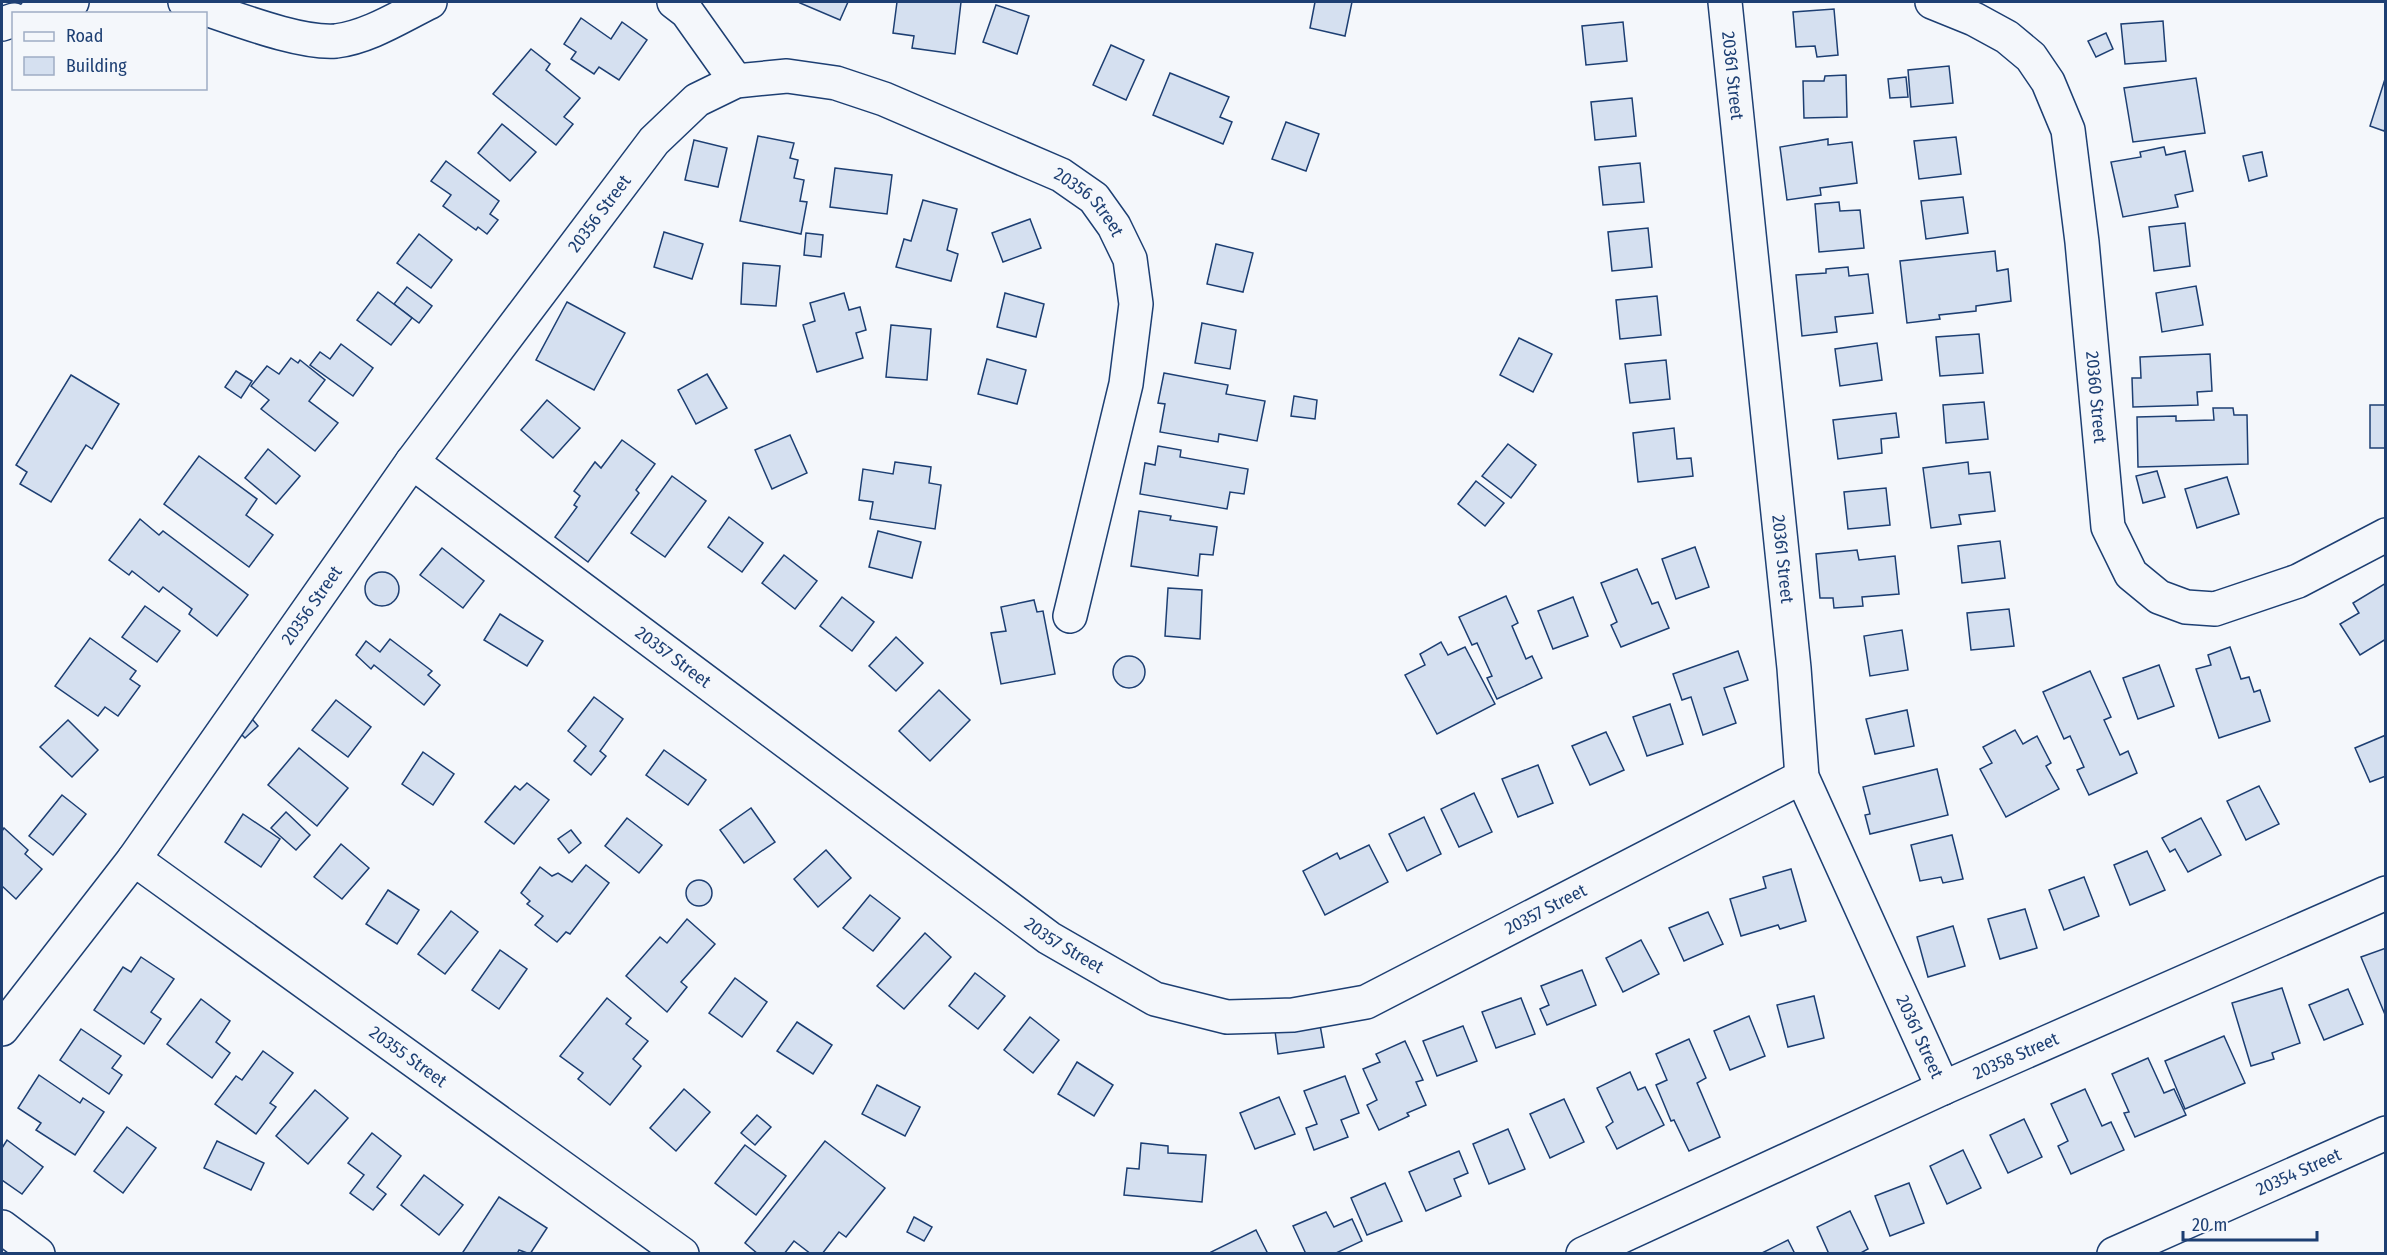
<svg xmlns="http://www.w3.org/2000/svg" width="2387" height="1255" viewBox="0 0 2387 1255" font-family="'Fira Sans Condensed',sans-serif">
<rect width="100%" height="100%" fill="#f4f7fb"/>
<g fill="#d5e0f0" stroke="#1d3f73" stroke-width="1.5">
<path d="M801,2H848L840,20L800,3Z"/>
<path d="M897,2H961L955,54L912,48L914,36L893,33Z"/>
<path d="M1315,2H1352L1345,36L1310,28Z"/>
<path d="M996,5L1029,16L1017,54L983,42Z"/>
<path d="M1834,9L1838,55L1817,57L1815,46L1796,47L1793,12Z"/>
<path d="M581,18L611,39L622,22L647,40L619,80L599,67L594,74L571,59L576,52L564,44Z"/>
<path d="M2163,21L2166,61L2125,64L2121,24Z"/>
<path d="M1623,22L1627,61L1586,65L1582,26Z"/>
<path d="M2106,33L2113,49L2096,57L2088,41Z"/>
<path d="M1111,45L1144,60L1126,100L1093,85Z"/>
<path d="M531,49L550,64L546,70L580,98L564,117L573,124L556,145L493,94Z"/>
<path d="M1949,66L1953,103L1911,107L1908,70Z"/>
<path d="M1170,73L1229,97L1220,117L1232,122L1223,144L1153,115Z"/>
<path d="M1846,75L1847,117L1804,118L1803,81H1824L1825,76Z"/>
<path d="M1906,77L1908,97L1890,98L1888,79Z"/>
<path d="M2196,78L2205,133L2133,142L2124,88Z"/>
<path d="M2385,79L2386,126L2384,131L2370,126Z"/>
<path d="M1632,98L1636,136L1595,140L1591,102Z"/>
<path d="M1286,122L1319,134L1306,171L1272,159Z"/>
<path d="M502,124L536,152L510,181L478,153Z"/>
<path d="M758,136L794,143L790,158L798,160L794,178L804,180L800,201L807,202L801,234L740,221Z"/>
<path d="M1956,137L1961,174L1919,179L1914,141Z"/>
<path d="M1828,139V145L1852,142L1857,183L1820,188L1821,195L1787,200L1780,147Z"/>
<path d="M694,140L727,148L718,187L685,180Z"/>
<path d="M2164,147L2166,155L2185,151L2193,191L2175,195L2178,207L2123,217L2111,162L2141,157L2140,152Z"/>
<path d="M2262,152L2267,176L2249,181L2243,156Z"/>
<path d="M446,161L499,201L490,214L498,220L487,234L478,227L476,230L443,206L451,195L431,181Z"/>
<path d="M1640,163L1644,202L1603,205L1599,167Z"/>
<path d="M835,168L892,175L887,214L830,207Z"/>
<path d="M1963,197L1968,233L1926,239L1921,201Z"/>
<path d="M923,200L957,209L947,250L958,254L951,281L896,267L904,239L911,241Z"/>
<path d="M1839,202L1840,211L1860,210L1864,248L1819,252L1815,204Z"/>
<path d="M1030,219L1041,248L1003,262L992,233Z"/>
<path d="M2185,223L2190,266L2154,271L2149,227Z"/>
<path d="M1648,228L1652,267L1612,271L1608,232Z"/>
<path d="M664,232L703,244L692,279L654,267Z"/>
<path d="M806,233L823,235L821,257L804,255Z"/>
<path d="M419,234L452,260L431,288L397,263Z"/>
<path d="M1216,244L1253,253L1243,292L1207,284Z"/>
<path d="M1995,251L1997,271L2008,269L2011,301L1976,306V311L1939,315L1940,319L1907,323L1900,261Z"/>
<path d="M743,263L780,266L776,306L741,304Z"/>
<path d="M1848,267L1849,276L1868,274L1873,313L1835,317L1837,332L1802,336L1796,275L1826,273V269Z"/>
<path d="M2196,286L2203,325L2162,332L2156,293Z"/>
<path d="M407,287L432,306L419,323L394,304Z"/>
<path d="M378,292L412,318L391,345L357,320Z"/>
<path d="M844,293L849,310L860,307L866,330L856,333L863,358L817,372L803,325L815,321L810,303Z"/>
<path d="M1005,293L1044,304L1036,337L997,327Z"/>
<path d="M1657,296L1661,335L1620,339L1616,300Z"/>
<path d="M567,302L625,333L594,390L536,360Z"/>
<path d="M1202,323L1236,330L1230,369L1195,363Z"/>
<path d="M891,325L931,329L927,380L886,377Z"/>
<path d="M1979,334L1983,373L1940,376L1936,337Z"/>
<path d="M1519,338L1552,354L1533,392L1500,375Z"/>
<path d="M1877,343L1882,380L1840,386L1835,349Z"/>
<path d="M341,344L373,368L353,396L310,365L320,352L330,359Z"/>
<path d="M2210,354L2212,391L2197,392L2198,405L2133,407L2132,378H2141L2140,357Z"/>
<path d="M291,358L298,363L300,360L325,380L309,401L338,423L315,451L261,409L269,400L251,386L267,366L279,374Z"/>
<path d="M987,359L1026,370L1017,404L978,394Z"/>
<path d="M1666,360L1670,399L1630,403L1625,364Z"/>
<path d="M236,371L252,381L241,398L225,387Z"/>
<path d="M1164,373L1228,385L1226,394L1265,401L1257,441L1219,434L1218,442L1160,432L1165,404L1158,403Z"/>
<path d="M707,374L727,408L696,424L678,390Z"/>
<path d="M71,375L119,404L92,449L86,445L51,502L20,484L27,472L16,465Z"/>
<path d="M1294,396L1317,400L1315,419L1291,416Z"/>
<path d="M547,400L580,428L553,458L521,430Z"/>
<path d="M1984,402L1988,439L1946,443L1943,405Z"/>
<rect x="2370" y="405" width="16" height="43"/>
<path d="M2213,408H2233L2234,415H2247L2248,464L2138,467L2137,417L2176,416V421L2214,420Z"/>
<path d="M1896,413L1899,437L1881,439L1882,453L1838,459L1833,420Z"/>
<path d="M1674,428L1677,459L1691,458L1693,476L1638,482L1633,433Z"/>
<path d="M790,435L807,473L772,489L755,450Z"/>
<path d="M622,440L655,464L636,490L639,493L588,562L555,537L577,507L574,505L580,496L574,491L595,462L601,468Z"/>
<path d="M1508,444L1536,465L1511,498L1482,476Z"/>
<path d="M1158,446L1181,450L1180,457L1248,469L1244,494L1230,492L1227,509L1140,494L1145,463L1155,465Z"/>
<path d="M268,449L300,476L276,504L245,478Z"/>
<path d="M199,456L257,499L246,515L273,535L249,567L164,504Z"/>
<path d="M895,462L931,467L929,483L941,485L935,529L870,519L873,502L859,500L863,469L893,474Z"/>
<path d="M1968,462L1969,474L1990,472L1995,511L1959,515L1961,524L1931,528L1923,468Z"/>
<path d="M2157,471L2165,497L2143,503L2136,476Z"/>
<path d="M672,476L706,501L665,557L631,533Z"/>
<path d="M2227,477L2239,514L2197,528L2185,489Z"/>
<path d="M1476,481L1504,503L1485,526L1458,504Z"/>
<path d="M1886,488L1890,525L1848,529L1844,492Z"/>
<path d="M1139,511L1171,516L1170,520L1217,527L1213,555L1200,554L1198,576L1131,566Z"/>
<path d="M729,517L763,543L742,572L708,547Z"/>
<path d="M140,519L159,535L163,531L248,595L217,636L189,614L192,609L163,587L159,592L132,571L129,575L109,560Z"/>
<path d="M878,531L921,542L912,578L869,567Z"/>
<path d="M2000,541L2005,578L1962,583L1958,546Z"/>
<path d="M1695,547L1709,587L1676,599L1662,559Z"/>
<path d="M442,548L484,581L463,608L420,575Z"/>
<path d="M1857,550L1859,560L1895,556L1899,594L1862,597L1863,606L1834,608L1833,598H1820L1816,554Z"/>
<path d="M784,555L817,581L795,609L762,583Z"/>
<path d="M1637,569L1652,604L1658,602L1669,628L1621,647L1611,625L1617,622L1601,583Z"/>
<circle cx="382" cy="589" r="17"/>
<path d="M2386,583V639L2360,655L2340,624L2359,613L2353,603Z"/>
<path d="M1168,588L1202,590L1200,639L1165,636Z"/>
<path d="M1506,596L1518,623L1512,626L1526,659L1532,656L1542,678L1497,699L1487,678L1492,676L1477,643L1472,645L1459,617Z"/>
<path d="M842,597L874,622L852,651L820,626Z"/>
<path d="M1573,597L1588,636L1553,649L1538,611Z"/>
<path d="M1034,600L1037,612L1043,611L1055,674L1001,684L991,633L1006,631L1001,607Z"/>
<path d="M145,606L180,631L157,662L122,637Z"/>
<path d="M2009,609L2014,646L1971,650L1967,613Z"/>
<path d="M500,614L543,641L527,666L484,640Z"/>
<path d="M1902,630L1908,670L1870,676L1864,636Z"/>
<path d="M896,637L923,663L896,691L869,666Z"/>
<path d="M90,638L136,671L130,679L140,686L118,716L105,707L98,716L55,686Z"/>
<path d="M390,639L432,671L428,675L440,685L424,705L374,665L371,669L356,655L366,641L380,652Z"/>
<path d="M1441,642L1448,655L1465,647L1495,704L1437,734L1405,675L1425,665L1420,654Z"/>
<path d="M2230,647L2241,679L2249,677L2254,692L2260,690L2270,721L2219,738L2196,669L2211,665L2208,655Z"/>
<path d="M1738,651L1748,680L1724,688L1736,723L1703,735L1691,697L1682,700L1673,674Z"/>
<circle cx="1129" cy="672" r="16"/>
<path d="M2159,665L2174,706L2138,719L2123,678Z"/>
<path d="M2090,671L2111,717L2104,720L2120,755L2128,751L2137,773L2089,795L2077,770L2084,767L2070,736L2064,739L2043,692Z"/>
<path d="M939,690L970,720L930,761L899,731Z"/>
<path d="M594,697L623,719L600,751L606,756L591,775L574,761L586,746L568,731Z"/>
<path d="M336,700L371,727L348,757L312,730Z"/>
<path d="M1670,704L1683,744L1647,756L1633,717Z"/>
<path d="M1907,710L1914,746L1875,754L1866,719Z"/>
<path d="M248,714L258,726L245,738L234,727Z"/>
<path d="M68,720L98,750L72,777L40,747Z"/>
<path d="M2015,730L2023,744L2037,736L2051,763L2046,766L2059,789L2006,817L1980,769L1992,763L1983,747Z"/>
<path d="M1606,732L1624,770L1590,785L1572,746Z"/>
<path d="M2386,735V776L2370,782L2355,748Z"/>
<path d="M299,748L348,788L317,826L268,785Z"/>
<path d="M664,750L706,780L688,805L646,775Z"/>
<path d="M423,752L454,774L433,805L402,784Z"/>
<path d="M1538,765L1553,803L1518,817L1502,779Z"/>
<path d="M1937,769L1948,815L1870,834L1865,815L1870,814L1863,787Z"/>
<path d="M527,783L549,800L514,844L485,822L515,786L520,790Z"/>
<path d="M2259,786L2279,824L2246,840L2227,801Z"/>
<path d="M1474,793L1492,832L1459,847L1441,809Z"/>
<path d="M62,795L86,814L53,855L29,836Z"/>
<path d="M751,808L775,842L744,863L720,830Z"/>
<path d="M286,812L310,835L296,850L271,828Z"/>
<path d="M243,814L280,839L261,867L225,842Z"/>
<path d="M1424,817L1441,854L1407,871L1389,834Z"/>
<path d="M627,818L662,845L639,873L605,846Z"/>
<path d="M2201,818L2221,855L2188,872L2175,849L2170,852L2162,838Z"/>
<path d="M4,828L28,850L25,854L42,869L16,899L2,886V831Z"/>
<path d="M571,830L581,843L569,853L558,839Z"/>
<path d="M1952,835L1963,879L1943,883L1941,877L1920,881L1911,845Z"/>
<path d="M341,844L369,868L342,899L314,877Z"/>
<path d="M1369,845L1388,882L1325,915L1303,871L1337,853L1340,859Z"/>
<path d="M826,850L851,878L818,907L794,879Z"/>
<path d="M2147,851L2165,890L2130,905L2114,865Z"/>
<path d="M586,865L609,883L570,934L566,932L557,942L535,925L543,916L527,904L530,901L521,893L540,867L552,876L558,873L572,882Z"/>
<path d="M1791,869L1806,921L1780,929L1778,925L1741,936L1730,899L1766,888L1763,877Z"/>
<path d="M2084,877L2099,916L2064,930L2049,890Z"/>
<circle cx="699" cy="893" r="13"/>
<path d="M388,890L419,910L397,944L366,924Z"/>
<path d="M870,895L900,918L873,951L843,928Z"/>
<path d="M2025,909L2037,948L2000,959L1988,919Z"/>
<path d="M451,911L478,932L445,974L418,954Z"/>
<path d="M1708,912L1723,944L1684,961L1669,928Z"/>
<path d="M687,919L715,944L681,982L687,987L667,1012L626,976L660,937L667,943Z"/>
<path d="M1953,926L1965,966L1928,977L1917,937Z"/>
<path d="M925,933L951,957L904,1009L877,986Z"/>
<path d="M1641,940L1659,974L1623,992L1606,958Z"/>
<path d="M2386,948V1017L2361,957Z"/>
<path d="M500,950L527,969L499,1009L472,990Z"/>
<path d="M141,957L174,979L151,1012L161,1019L144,1044L94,1010L123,967L131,972Z"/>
<path d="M1582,970L1596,1005L1547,1025L1540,1009L1549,1005L1541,986Z"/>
<path d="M975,973L1005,996L978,1029L949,1006Z"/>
<path d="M735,978L767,1002L742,1037L709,1013Z"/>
<path d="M2282,988L2300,1043L2272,1053L2274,1059L2251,1066L2232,1003Z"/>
<path d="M2348,989L2363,1024L2324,1040L2309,1005Z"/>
<path d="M1814,996L1824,1038L1788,1047L1777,1005Z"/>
<path d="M607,998L631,1018L626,1024L648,1041L633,1059L641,1066L610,1105L578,1079L583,1073L560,1056Z"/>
<path d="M1521,998L1535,1034L1496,1048L1482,1012Z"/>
<path d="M201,999L230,1021L216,1042L230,1053L212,1078L167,1044Z"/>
<path d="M1749,1016L1765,1056L1730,1070L1714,1031Z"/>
<path d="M1030,1017L1059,1040L1033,1073L1004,1050Z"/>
<path d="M797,1022L832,1045L813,1074L777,1051Z"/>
<path d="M1320,1025L1324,1047L1278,1054L1275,1031Z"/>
<path d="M1463,1026L1477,1061L1437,1076L1423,1041Z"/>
<path d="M81,1029L121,1056L112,1068L122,1075L109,1094L60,1060Z"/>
<path d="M2224,1036L2245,1083L2185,1109L2165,1061Z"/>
<path d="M1689,1039L1706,1078L1697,1083L1720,1137L1689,1151L1674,1120L1671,1121L1656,1085L1667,1080L1656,1054Z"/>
<path d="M1405,1041L1423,1080L1416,1082L1426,1105L1407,1113L1409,1116L1379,1130L1367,1105L1377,1100L1363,1069L1380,1062L1376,1054Z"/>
<path d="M263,1051L293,1073L270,1103L276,1107L256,1134L215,1104L236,1076L242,1080Z"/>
<path d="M2148,1058L2164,1093L2174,1089L2186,1115L2135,1137L2124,1113L2129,1112L2112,1074Z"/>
<path d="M1077,1062L1113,1085L1094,1116L1058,1094Z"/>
<path d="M1630,1072L1638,1090L1645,1087L1664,1125L1617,1149L1606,1127L1613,1122L1597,1088Z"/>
<path d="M39,1075L80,1103L83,1098L104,1112L75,1155L36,1130L41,1123L18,1108Z"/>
<path d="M1345,1076L1359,1113L1341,1120L1348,1137L1314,1150L1306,1128L1317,1124L1304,1091Z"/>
<path d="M877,1085L920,1107L905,1136L862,1114Z"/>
<path d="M684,1089L710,1112L676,1151L650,1128Z"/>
<path d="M2085,1089L2102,1126L2111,1122L2124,1150L2071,1174L2058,1146L2068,1141L2051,1104Z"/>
<path d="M315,1090L348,1118L308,1164L276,1136Z"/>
<path d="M1279,1097L1295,1134L1255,1149L1240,1113Z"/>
<path d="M1564,1099L1584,1142L1550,1158L1530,1114Z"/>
<path d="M757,1115L771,1127L755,1145L741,1133Z"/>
<path d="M2024,1119L2042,1157L2008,1173L1990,1135Z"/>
<path d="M127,1127L156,1148L123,1193L94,1171Z"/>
<path d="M1508,1129L1525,1169L1489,1184L1473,1144Z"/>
<path d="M372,1133L401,1156L377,1187L386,1194L373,1210L350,1193L364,1175L348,1163Z"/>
<path d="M7,1140L43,1167L22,1194L2,1180V1148Z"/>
<path d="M217,1141L264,1163L251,1190L204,1168Z"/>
<path d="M825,1141L885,1188L846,1237L839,1232L822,1254H811L794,1241L784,1254H758L745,1243Z"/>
<path d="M1141,1143L1168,1146V1153L1206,1155L1202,1202L1124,1195L1127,1168L1139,1169Z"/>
<path d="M745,1145L786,1176L756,1215L715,1183Z"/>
<path d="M1963,1150L1981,1188L1947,1204L1930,1166Z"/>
<path d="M1459,1151L1468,1173L1454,1179L1461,1196L1426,1211L1409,1172Z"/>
<path d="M424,1175L463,1205L439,1235L401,1205Z"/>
<path d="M1385,1183L1402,1221L1367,1235L1351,1198Z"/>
<path d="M1909,1183L1924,1223L1890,1236L1875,1196Z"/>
<path d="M499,1197L547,1228L530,1254L519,1250L517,1254H464L463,1252Z"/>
<path d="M1850,1211L1868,1249L1859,1254H1829L1817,1227Z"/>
<path d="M1326,1212L1334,1227L1352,1219L1362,1241L1334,1254H1306L1293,1226Z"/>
<path d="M914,1217L932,1227L924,1241L907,1232Z"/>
<path d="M1256,1230L1268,1254H1212L1211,1252Z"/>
<path d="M1788,1240L1795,1254H1760Z"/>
</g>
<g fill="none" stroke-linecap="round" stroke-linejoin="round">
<g stroke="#1d3f73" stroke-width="36">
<g id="minor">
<path d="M185,2C225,14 296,44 336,41C369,37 401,16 430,2"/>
<path d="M674,2L687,12L736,81"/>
<path id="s1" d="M1725,2L1794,668L1802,777L1943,1088"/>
<path id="s2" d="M1932,2L1974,19L2007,37L2031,57L2048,82L2068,130L2082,242L2108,527L2131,574L2159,597L2186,607L2215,609L2298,581L2386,535"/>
<path d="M35,14L72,2"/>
<path d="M2,24L14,20"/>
<path id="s3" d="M412,462L1049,938L1155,999L1227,1017L1293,1015L1366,1002L1802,777"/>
<path id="s4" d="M134,859L682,1254"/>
<path id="s5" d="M2,1029L134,859L412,462L654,141L697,100L736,81L787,76L836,83L884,99L1061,175L1094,198L1114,226L1130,259L1136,304L1126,384L1070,616"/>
<path d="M2,1227L38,1254"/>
<path id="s6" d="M1583,1254L1943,1088L2386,893"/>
</g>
</g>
<g stroke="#1d3f73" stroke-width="36">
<g id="tertiary">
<path id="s7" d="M2114,1254L2386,1133"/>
</g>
</g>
<use href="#minor" stroke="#f4f7fb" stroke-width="33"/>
<use href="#tertiary" stroke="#f4f7fb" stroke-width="33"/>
</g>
<g text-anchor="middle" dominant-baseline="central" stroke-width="4.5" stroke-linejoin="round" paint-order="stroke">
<g font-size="18" fill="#1d3f73" stroke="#f4f7fb">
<text stroke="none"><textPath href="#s1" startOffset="74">20361 Street</textPath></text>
<text stroke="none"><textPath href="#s5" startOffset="1588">20356 Street</textPath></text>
<text stroke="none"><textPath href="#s5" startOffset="1011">20356 Street</textPath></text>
<text stroke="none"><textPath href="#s2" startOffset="465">20360 Street</textPath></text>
<text stroke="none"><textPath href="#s1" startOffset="560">20361 Street</textPath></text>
<text stroke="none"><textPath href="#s5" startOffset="525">20356 Street</textPath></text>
<text stroke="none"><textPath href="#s3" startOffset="326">20357 Street</textPath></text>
<text stroke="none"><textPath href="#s3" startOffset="1334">20357 Street</textPath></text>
<text stroke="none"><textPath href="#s3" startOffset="812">20357 Street</textPath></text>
<text stroke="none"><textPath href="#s1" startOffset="1064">20361 Street</textPath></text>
<text stroke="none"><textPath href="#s4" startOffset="338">20355 Street</textPath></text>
<text stroke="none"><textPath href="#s6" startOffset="476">20358 Street</textPath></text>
<text stroke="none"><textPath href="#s7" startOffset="202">20354 Street</textPath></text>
</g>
</g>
<rect width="2387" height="1255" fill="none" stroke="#1d3f73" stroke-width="6"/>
<rect x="12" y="12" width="195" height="78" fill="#f4f7fb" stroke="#9eadc5" stroke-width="1.5"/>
<rect x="24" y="32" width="30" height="9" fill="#f4f7fb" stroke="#9eadc5" stroke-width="1.5"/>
<text x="66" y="42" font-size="18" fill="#1d3f73">Road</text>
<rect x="24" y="57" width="30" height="18" fill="#d5e0f0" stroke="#9eadc5" stroke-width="1.5"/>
<text x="66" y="72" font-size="18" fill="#1d3f73">Building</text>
<path d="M2183 1231v9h134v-9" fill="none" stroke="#1d3f73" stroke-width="3"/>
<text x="2192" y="1231" font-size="18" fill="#1d3f73" stroke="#f4f7fb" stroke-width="4.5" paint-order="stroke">20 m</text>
</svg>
